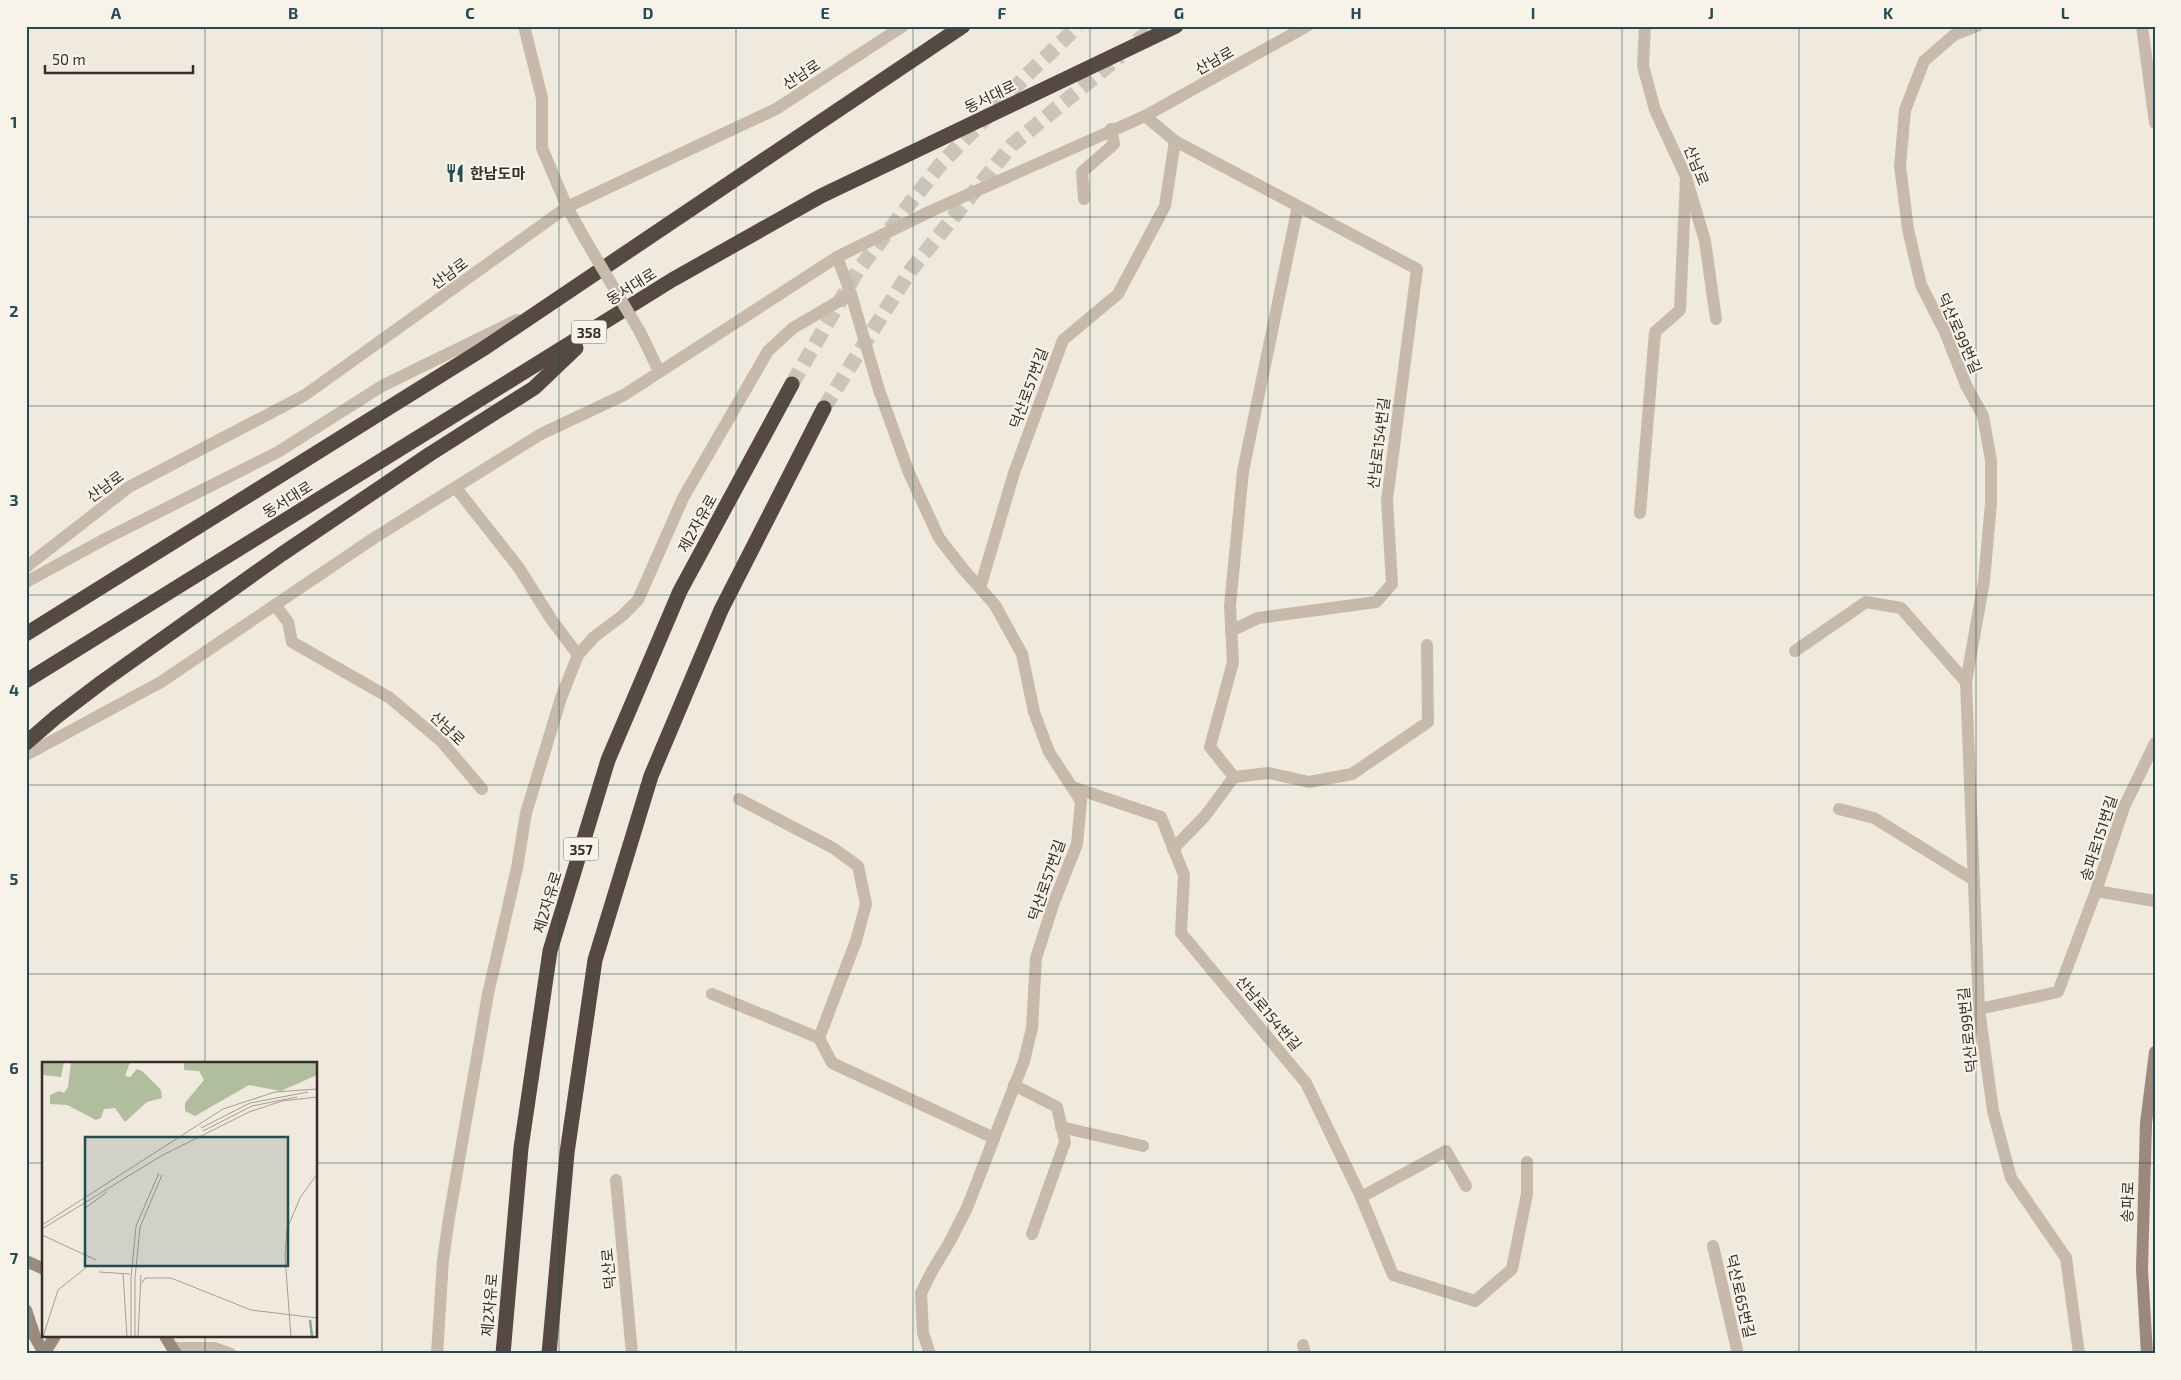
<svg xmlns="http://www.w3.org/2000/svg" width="2181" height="1380" viewBox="0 0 2181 1380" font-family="'Exo 2','Noto Sans KR',sans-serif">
<rect width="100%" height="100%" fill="#f0e9dd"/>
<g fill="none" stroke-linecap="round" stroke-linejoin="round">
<g stroke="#cbc4b9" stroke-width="15" stroke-dasharray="15 8" stroke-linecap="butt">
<path d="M1137,41L1156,26"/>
<path d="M792,384L858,270L940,165L1026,76L1078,26"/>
<path d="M824,408L910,271L1012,145L1120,56"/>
</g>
<g stroke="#c7baaa" stroke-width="12">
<path d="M524,26L542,98V148L567,207L586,241"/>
<path d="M1645,26L1643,66L1655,110L1686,177L1705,241L1716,319"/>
<path d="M1977,26L1954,35L1924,61L1905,110L1900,166L1908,229L1921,285L1945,332L1966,385L1983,416L1991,460V503L1984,581L1966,682L1979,1009L1993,1111L2011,1178L2066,1258L2079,1354"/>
<path d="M2142,26L2155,123"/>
<path d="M1145,116L1175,141L1417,269L1387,500L1392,584L1376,602L1258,618L1231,631"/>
<path d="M1084,199L1082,172L1114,144L1111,129"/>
<path d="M837,257L851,294L879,390L909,473L939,538L964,570L995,605L1022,654L1034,712L1049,752L1081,801L1077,844L1054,902L1036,958L1032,1028L1024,1061L967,1208L949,1243L932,1271L921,1293L923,1333L930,1354"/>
<path d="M640,332L659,371"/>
<path d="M456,488L519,568L551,619L578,655"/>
<path d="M1640,513L1655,332L1680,310L1686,177"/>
<path d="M26,567L129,487L305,395L567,207L776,109L903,26"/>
<path d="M26,582L105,539L278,452L382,386L517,320"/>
<path d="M980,588L1014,473L1063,340L1118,294L1165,206L1175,141"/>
<path d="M275,605L288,622L292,642L390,698L442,742L482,789"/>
<path d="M1795,651L1866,602L1901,608L1966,682"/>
<path d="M2155,743L2124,807L2096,891L2155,901"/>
<path d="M26,755L161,682L374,538L541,434L624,395L837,257L931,211L1145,116L1307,26"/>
<path d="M1234,777L1269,773L1309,782L1352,774L1428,722L1427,645"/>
<path d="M1072,787L1161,817L1184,875L1181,933L1306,1083L1361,1197L1393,1275L1475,1301L1512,1269L1527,1194V1162"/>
<path d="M739,799L833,848L858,866L866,904L856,941L819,1038L832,1063L994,1138"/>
<path d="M1839,809L1874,818L1974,880"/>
<path d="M1173,849L1205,816L1234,777L1210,747L1233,662L1230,606L1243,471L1298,206"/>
<path d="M712,994L819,1038"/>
<path d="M1979,1009L2058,992L2096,891"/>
<path d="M1014,1085L1057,1107L1065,1142L1032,1234"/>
<path d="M1061,1127L1143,1146"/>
<path d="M616,1180L632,1354"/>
<path d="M1361,1197L1446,1151L1466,1186"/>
<path d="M1713,1246L1738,1354"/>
<path d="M1303,1345L1305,1354"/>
<path d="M173,1348H215L231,1354"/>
<path d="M437,1354L443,1260L449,1218L488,994L517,868L526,813L561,698L578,655L594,637L622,616L638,600L683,498L768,351L793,328L851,294"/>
</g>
<g stroke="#9b8a7c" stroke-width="12">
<path d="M26,1261L44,1269"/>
<path d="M26,1310L35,1337L44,1353"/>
<path d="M165,1336L176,1354"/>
<path d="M44,1354L55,1336"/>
<path d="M2147,1354L2142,1269L2146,1123L2155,1052"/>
</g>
<g stroke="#554941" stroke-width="15">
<path d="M26,634L483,349L963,26"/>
<path d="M26,681L672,280L821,196L1176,26"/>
<path d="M26,743L56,717L102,682L282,554L430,454L534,388L576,348"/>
<path d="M503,1354L521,1148L550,951L608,760L680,591L792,384"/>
<path d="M549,1354L567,1153L595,960L651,776L721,610L824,408"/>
</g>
<path stroke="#c7baaa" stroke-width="12" d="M586,241L640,332"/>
</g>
<path fill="none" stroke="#224b53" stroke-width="1" stroke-opacity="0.55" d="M205,26V1064M382,26V1354M559,26V1354M736,26V1354M913,26V1354M1090,26V1354M1268,26V1354M1445,26V1354M1622,26V1354M1799,26V1354M1976,26V1354M26,217H2155M26,406H2155M26,595H2155M26,785H2155M26,974H2155M26,1163H44M316,1163H2155M205,1336V1354"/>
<defs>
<g id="restaurant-bare" transform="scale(1.5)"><path d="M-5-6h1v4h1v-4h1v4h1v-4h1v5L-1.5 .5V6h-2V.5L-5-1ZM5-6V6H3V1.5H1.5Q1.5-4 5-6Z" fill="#224b53" stroke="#f8f3e9" stroke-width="2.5" paint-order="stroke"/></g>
</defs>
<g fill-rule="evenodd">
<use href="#restaurant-bare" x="455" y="173"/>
</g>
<g text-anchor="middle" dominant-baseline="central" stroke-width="4" stroke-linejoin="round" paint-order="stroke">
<g fill="#f8f3e9" stroke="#706963" stroke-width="1">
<rect x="571.5" y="320.5" width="35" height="23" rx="4"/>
<rect x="563.5" y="837.5" width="35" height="23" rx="4"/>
</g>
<g font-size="14" font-weight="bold" fill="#352e29">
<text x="589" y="332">358</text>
<text x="581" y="849">357</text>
</g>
<g font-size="15" fill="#352e29" stroke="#f8f3e9">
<text transform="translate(1214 60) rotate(-29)">산남로</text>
<text transform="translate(801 74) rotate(-33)">산남로</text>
<text transform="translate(990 96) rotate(-26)">동서대로</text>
<text transform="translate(1697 165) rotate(68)">산남로</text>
<text transform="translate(449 273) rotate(-36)">산남로</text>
<text transform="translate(631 286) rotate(-32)">동서대로</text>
<text transform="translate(1960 333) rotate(66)">덕산로99번길</text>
<text transform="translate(1028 388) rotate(-70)">덕산로57번길</text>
<text transform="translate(1378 443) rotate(-83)">산남로154번길</text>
<text transform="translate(105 486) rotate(-36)">산남로</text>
<text transform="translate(287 499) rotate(-32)">동서대로</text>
<text transform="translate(697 523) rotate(-61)">제2자유로</text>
<text transform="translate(448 728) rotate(44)">산남로</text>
<text transform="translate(2098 838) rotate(-72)">송파로151번길</text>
<text transform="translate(1046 880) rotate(-71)">덕산로57번길</text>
<text transform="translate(547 902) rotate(-73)">제2자유로</text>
<text transform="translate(1269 1013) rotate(50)">산남로154번길</text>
<text transform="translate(1967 1030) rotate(-96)">덕산로99번길</text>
<text transform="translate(2127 1202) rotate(-88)">송파로</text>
<text transform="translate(608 1269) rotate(-95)">덕산로</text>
<text transform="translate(1741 1296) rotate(77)">덕산로65번길</text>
<text transform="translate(489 1305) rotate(-85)">제2자유로</text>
</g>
<g font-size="15" font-weight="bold" fill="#352e29" stroke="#f8f3e9" text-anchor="start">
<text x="470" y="173">한남도마</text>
</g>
</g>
<g transform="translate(42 1062)">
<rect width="275" height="275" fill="#f0e9dd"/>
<path d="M0,0H22L19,15L0,13ZM29,0H88L83,14L88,15L95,7L100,9L119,28L120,36L105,40L83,60L73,46L62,47L59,56L54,58L25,43L8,42V33L17,29L22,31L26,25ZM142,0H275V13L239,29L207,23L153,54L143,49V41L162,18L157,9L142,8Z" fill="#b0be9e"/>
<path fill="none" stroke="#7fa5ab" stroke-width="2.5" d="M268,258L270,275"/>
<path fill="none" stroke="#a59e95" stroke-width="1" d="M159,66L208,41L266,30M161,69L210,44L255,35M42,147L65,130M0,163L181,47L233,30L275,27M0,167L119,94L207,50L240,39L275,35M0,173L54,198M57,210L88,212M81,211L85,275M129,216L209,248L275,256M100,221L103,216H129M1,275L16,228L46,204M89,275V216L94,164L117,111M93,275V216L98,165L120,113M96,275L99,213M249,275L243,194L245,167L258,136L275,112"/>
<path fill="#224b53" fill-opacity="0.15" stroke="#224b53" stroke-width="2.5" d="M43,75H246V204H43Z"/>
<rect width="275" height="275" fill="none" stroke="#352e29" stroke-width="2.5"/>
</g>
<rect width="2181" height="1380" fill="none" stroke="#f8f3e9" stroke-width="55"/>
<path d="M45 65v8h148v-8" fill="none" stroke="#352e29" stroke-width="2.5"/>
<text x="52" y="65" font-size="15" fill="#352e29" stroke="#f8f3e9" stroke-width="4" paint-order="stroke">50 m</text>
<rect x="28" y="28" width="2126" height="1324" fill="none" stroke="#224b53" stroke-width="2"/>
<g font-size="16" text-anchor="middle" font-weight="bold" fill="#224b53">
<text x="116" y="19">A</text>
<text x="293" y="19">B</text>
<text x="470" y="19">C</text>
<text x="648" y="19">D</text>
<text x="825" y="19">E</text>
<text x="1002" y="19">F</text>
<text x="1179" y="19">G</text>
<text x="1356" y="19">H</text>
<text x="1533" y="19">I</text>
<text x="1711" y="19">J</text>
<text x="1888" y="19">K</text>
<text x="2065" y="19">L</text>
<text x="14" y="128">1</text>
<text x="14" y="317">2</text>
<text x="14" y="506">3</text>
<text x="14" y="696">4</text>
<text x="14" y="885">5</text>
<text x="14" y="1074">6</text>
<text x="14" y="1264">7</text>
</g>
</svg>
